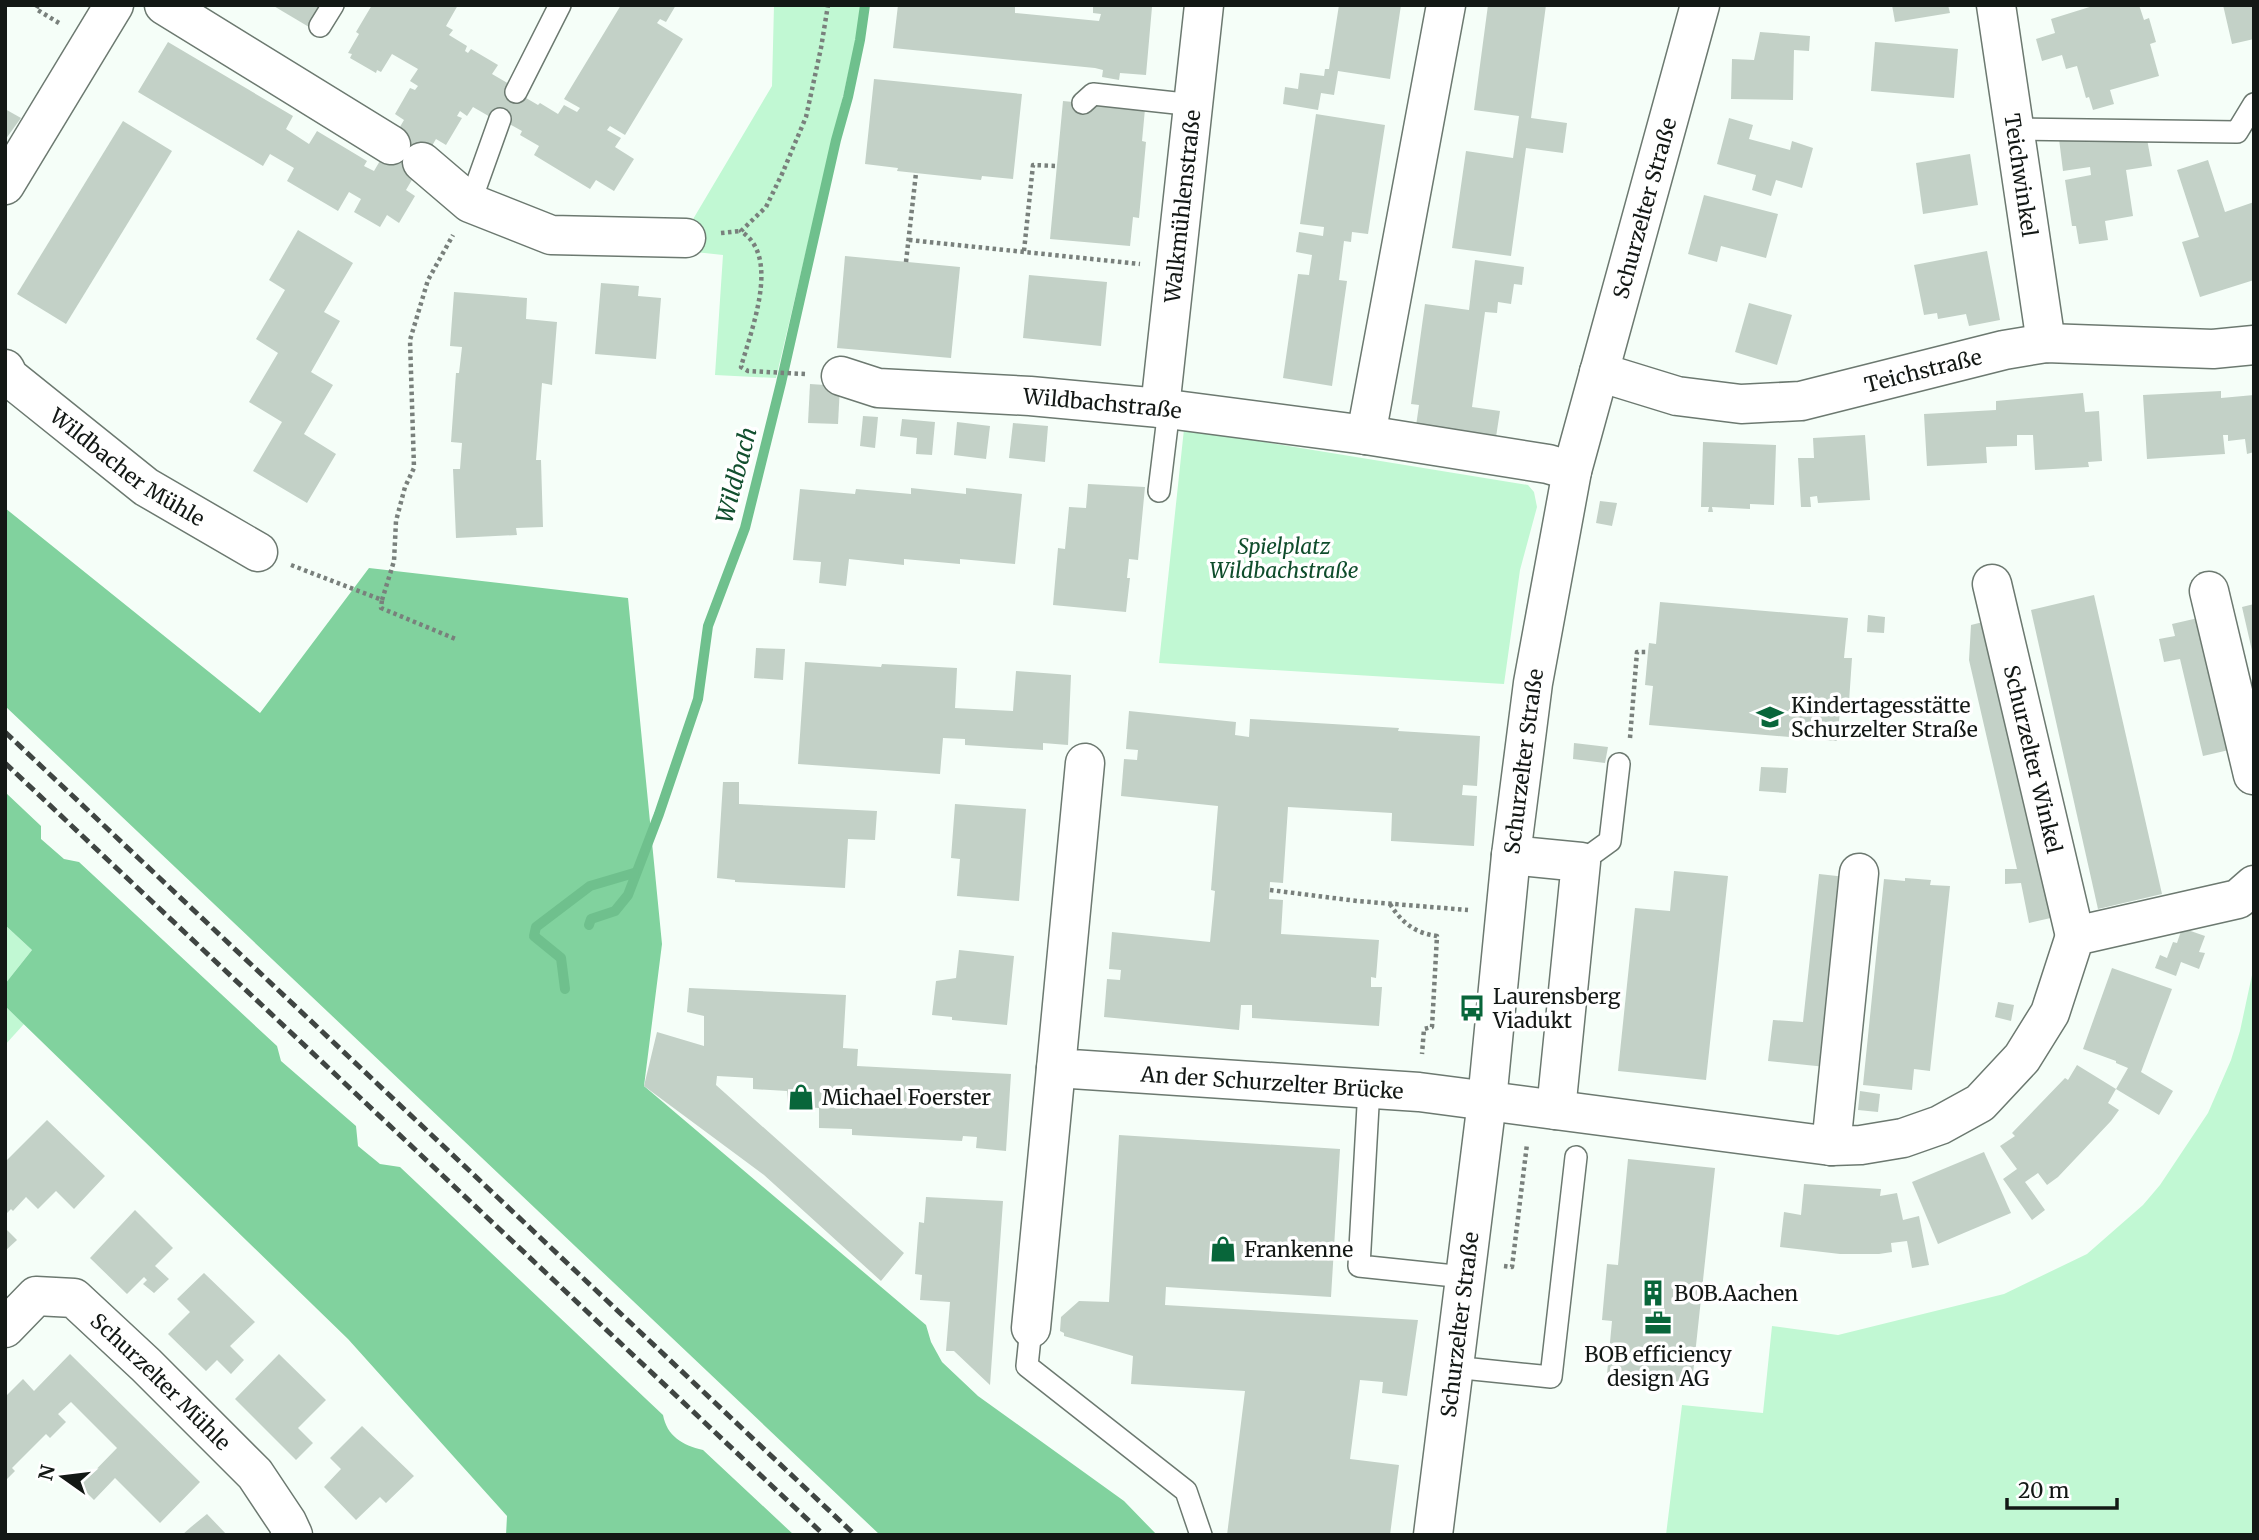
<svg xmlns="http://www.w3.org/2000/svg" width="2259" height="1540" viewBox="0 0 2259 1540" font-family="Merriweather,serif">
<rect width="100%" height="100%" fill="#f5fef8"/>
<g fill="#c1f8d3">
<path d="M774,5H861L856,41L776,378L715,375L723,255L686,251L689,226L772,86Z"/>
<path d="M1184,429L1528,485L1534,492L1537,507L1520,570L1504,684L1159,663Z"/>
<path d="M5,925L32,950L5,984Z"/>
<path d="M2254,948V1535H1666L1682,1405L1763,1413L1772,1326L1838,1335L2004,1294L2087,1254L2143,1205L2160,1185L2208,1113L2231,1060L2240,1031L2252,975Z"/>
<path d="M5,1006L24,1024L5,1045Z"/>
</g>
<g fill="#81d29e">
<path d="M5,508L260,713L369,568L628,598L662,944L644,1086L926,1325L931,1342L942,1362L978,1396L1124,1501L1157,1535H880L5,706Z"/>
<path d="M5,792L41,826V839L64,859L79,862L277,1046L281,1061L356,1126L358,1146L380,1164L400,1167L663,1415C667,1436 682,1445 703,1450L794,1535H506L507,1516L348,1339L5,1006V984L32,950L5,925Z"/>
</g>
<g fill="none" stroke-linecap="round" stroke-linejoin="round">
<g stroke="#6fc08d" stroke-width="10">
<path d="M589,925L591,919L615,911L628,895L659,814L698,699L708,626L745,528L781,383L836,140L848,97L860,40L865,5"/>
<path d="M565,989L561,958L534,936L536,927L590,886L634,873"/>
</g>
</g>
<g fill="#c3d1c7">
<path d="M272,5H323L309,27Z"/>
<path d="M372,5H458L446,26L453,30L449,35L467,46L465,51L468,53L471,49L498,65L492,74L511,85L509,88L538,105L540,103L558,114L564,105L577,112L580,108L564,99L621,5H676L666,22L660,19L657,23L683,39L625,135L610,126L607,130L621,138L615,147L634,159L614,191L596,180L590,189L534,155L539,146L520,135L522,131L493,115L492,118L473,107L467,116L460,111L457,116L462,118L446,145L436,139L406,190L415,196L399,223L387,215L380,227L354,212L361,199L349,192L338,211L287,181L294,168L270,154L263,166L138,92L168,42L293,116L286,129L309,144L317,131L367,161L364,166L374,171L404,120L395,114L410,88L415,90L418,86L410,81L418,69L392,54L381,72L377,70L376,73L350,58L352,54L348,53L359,34L356,32Z"/>
<path d="M898,5H1015V13L1099,21L1101,14L1093,13V5H1149L1152,7L1146,75L1120,73L1119,80L1102,77L1103,70L1095,68L893,48Z"/>
<path d="M1339,5H1401L1390,79L1338,71L1334,95L1321,93L1318,110L1283,104L1285,87L1298,89L1300,73L1324,76L1325,69H1329Z"/>
<path d="M1488,5H1546L1531,118L1567,123L1563,153L1526,148L1511,256L1452,248L1466,151L1513,158L1519,116L1474,110Z"/>
<path d="M1892,5H1948L1950,13L1895,22Z"/>
<path d="M2096,5H2139L2144,20L2149,18L2156,42L2150,44L2159,76L2110,90L2114,104L2093,110L2089,97L2086,98L2077,66L2066,69L2062,55L2042,61L2036,39L2055,33L2051,19Z"/>
<path d="M2223,5H2240V7L2254,5V39L2232,44Z"/>
<path d="M1760,32L1810,36L1809,51L1794,50L1793,100L1731,99L1732,59L1754,60Z"/>
<path d="M1875,42L1958,49L1954,98L1871,91Z"/>
<path d="M874,79L1022,94L1013,179L982,176L981,180L897,171L898,168L865,164Z"/>
<path d="M1063,101L1145,109L1142,141L1146,142L1139,218L1133,217L1130,246L1050,239Z"/>
<path d="M5,109L21,118L5,140Z"/>
<path d="M1316,114L1385,125L1368,234L1352,232L1351,242L1344,241L1339,280L1347,281L1332,386L1283,378L1298,274L1309,275L1312,255L1296,252L1299,232L1323,236L1324,227L1300,224Z"/>
<path d="M1729,118L1753,125L1749,139L1790,150L1792,141L1813,148L1802,188L1776,180L1771,196L1752,190L1756,175L1717,164Z"/>
<path d="M123,121L172,151L66,324L17,294Z"/>
<path d="M2059,139H2147L2152,166L2126,170L2133,216L2105,221L2108,240L2079,244L2076,226H2072L2065,180L2091,175L2090,167L2063,171Z"/>
<path d="M1970,154L1978,205L1923,214L1916,163Z"/>
<path d="M2208,160L2225,212L2254,202V280L2200,297L2182,242L2199,237L2177,170Z"/>
<path d="M1704,195L1778,214L1766,258L1721,246L1717,262L1688,254Z"/>
<path d="M298,230L353,263L324,312L340,321L311,372L333,385L304,434L336,454L307,503L253,471L282,422L249,402L278,353L256,339L285,290L269,280Z"/>
<path d="M1987,251L2000,320L1969,326L1966,314L1938,319L1937,313L1924,315L1914,265Z"/>
<path d="M845,256L960,267L951,358L837,348Z"/>
<path d="M1475,260L1524,267L1522,285L1514,284L1511,304L1498,302L1497,313L1485,312L1472,407L1500,411L1496,437L1416,426L1419,405L1411,404L1425,304L1469,310Z"/>
<path d="M1029,275L1107,282L1101,346L1023,338Z"/>
<path d="M601,283L639,286L638,296L661,298L656,359L595,354Z"/>
<path d="M454,292L527,298L526,319L557,322L552,385L542,383L536,460H541L543,527L516,528L517,535L456,538L453,469H460L462,443L451,442L456,373H459L462,347L450,346Z"/>
<path d="M1749,303L1792,315L1777,365L1735,352Z"/>
<path d="M810,384L840,386L838,424L808,423Z"/>
<path d="M2221,391V398L2254,395V452L2247,454L2245,439L2228,441V435H2223L2225,454L2147,459L2143,395Z"/>
<path d="M2083,393L2085,412L2099,411L2102,461L2088,462L2089,467L2035,470L2033,435H2017V446L1986,447L1987,463L1927,466L1924,414L1996,410V401Z"/>
<path d="M863,416L878,417L875,448L860,446Z"/>
<path d="M902,419L935,422L932,455L916,454L917,438L900,436Z"/>
<path d="M957,422L990,426L986,459L954,455Z"/>
<path d="M1013,423L1048,426L1045,462L1009,458Z"/>
<path d="M1865,435L1870,500L1818,503L1817,496L1810,497L1811,507H1801L1798,458H1814L1813,438Z"/>
<path d="M1703,442L1776,445L1774,505L1750,504V509L1712,507L1713,512H1708L1709,507H1701Z"/>
<path d="M1088,484L1145,487L1138,560L1129,559L1127,578H1130L1126,612L1053,605L1058,548L1065,549L1069,507L1086,508Z"/>
<path d="M911,488L966,494V488L1022,494L1015,564L960,559V564L904,559V565L849,559L846,586L819,583L821,562L793,560L800,489L855,494L856,489L911,494Z"/>
<path d="M1600,501L1617,503L1612,526L1596,523Z"/>
<path d="M2094,595L2162,894L2098,909L2031,610Z"/>
<path d="M1660,602L1848,618L1844,658H1852L1849,702L1841,701L1837,741L1649,725L1653,686L1645,685L1648,652L1649,643L1656,644Z"/>
<path d="M2254,604V655H2253L2242,607Z"/>
<path d="M1868,615L1885,617L1884,633L1867,632Z"/>
<path d="M2198,618L2229,750L2203,756L2180,659L2164,662L2159,639L2175,636L2172,624Z"/>
<path d="M1987,621L2055,917L2029,923L2021,883L2005,884V869H2017L1969,660L1971,625Z"/>
<path d="M756,648L785,649L783,680L754,678Z"/>
<path d="M805,662L881,667L882,664L957,668L955,708L1013,711L1016,671L1071,675L1068,745L1043,743V750L965,745V739L943,738L940,774L798,764Z"/>
<path d="M1129,711L1236,722L1235,735L1249,737L1250,719L1399,728L1398,731L1480,736L1477,786L1463,785L1462,795L1477,796L1474,846L1391,841L1392,813L1288,807L1283,883L1270,882L1269,899L1283,900L1281,934L1379,940L1376,978L1371,977V987H1382L1379,1026L1252,1018V1005H1241L1239,1030L1104,1017L1107,979L1120,980L1121,970L1109,969L1112,932L1210,942L1215,891L1211,890L1218,806L1121,796L1124,759L1137,760L1138,750L1126,749Z"/>
<path d="M1574,743L1608,747L1605,763L1573,759Z"/>
<path d="M1761,767L1788,768L1786,793L1759,791Z"/>
<path d="M723,782H739V804L877,811L875,840L848,839L845,888L735,882V880L717,878Z"/>
<path d="M955,804L1026,809L1019,901L957,896L960,859L951,858Z"/>
<path d="M1674,871L1728,876L1706,1080L1618,1071L1635,908L1670,911Z"/>
<path d="M1819,874L1846,877L1826,1067L1768,1061L1773,1020L1803,1022Z"/>
<path d="M1905,878L1931,880L1930,885L1950,886L1930,1071L1914,1069L1912,1090L1863,1085L1884,879L1905,881Z"/>
<path d="M2182,928L2205,936L2199,952L2205,953L2199,969L2181,962L2176,976L2155,968L2160,955L2167,958L2173,942L2177,943Z"/>
<path d="M959,950L1014,956L1007,1025L952,1020V1017L932,1015L936,981L956,978Z"/>
<path d="M2112,968L2172,989L2141,1072L2173,1091L2159,1115L2116,1089L2128,1068L2116,1063V1061L2083,1049Z"/>
<path d="M689,988L846,995L843,1048L858,1049L857,1066L1011,1074L1006,1151L976,1148L977,1137L963,1136L962,1141L852,1135V1129L819,1128V1108L788,1106L787,1091L753,1089V1078L717,1076L716,1085L904,1253L881,1281L764,1175L644,1086L657,1032L704,1046V1016L687,1012Z"/>
<path d="M1998,1002L2014,1005L2011,1021L1995,1017Z"/>
<path d="M2077,1065L2116,1089L2108,1103L2119,1110L2111,1121L2058,1177L2047,1185L2038,1173L2025,1182L2045,1210L2032,1220L2003,1179L2017,1169L2000,1146L2015,1136L2012,1133L2065,1078L2068,1080Z"/>
<path d="M1860,1091L1880,1094L1878,1112L1858,1110Z"/>
<path d="M47,1120L105,1176L74,1209L56,1191L38,1209L26,1197L13,1211L11,1209L5,1215V1162Z"/>
<path d="M1119,1135L1340,1149L1331,1297L1166,1287L1165,1305L1418,1320L1407,1396L1382,1393L1383,1382L1360,1380L1350,1459L1399,1465L1390,1535H1227L1245,1391L1131,1384L1133,1356L1064,1336V1333L1060,1331L1061,1317L1079,1301L1109,1302Z"/>
<path d="M1984,1152L2011,1213L1938,1244L1912,1182Z"/>
<path d="M1628,1159L1715,1168L1692,1383L1607,1374L1612,1321L1602,1320L1607,1264L1618,1265Z"/>
<path d="M1804,1184L1881,1189L1880,1196L1897,1193L1903,1220L1919,1216L1929,1265L1912,1268L1907,1241L1891,1243L1892,1252L1879,1254H1840L1780,1247L1784,1212L1801,1215Z"/>
<path d="M926,1197L1003,1201L990,1385L954,1351H946L950,1302L920,1300L922,1275L915,1274L919,1222L924,1223Z"/>
<path d="M135,1210L173,1248L155,1266L169,1279L154,1293L143,1284L147,1280L144,1277L127,1294L90,1258Z"/>
<path d="M5,1228L17,1240L5,1251Z"/>
<path d="M204,1273L255,1322L230,1346L244,1360L231,1374L217,1360L206,1371L168,1334L190,1312L177,1299Z"/>
<path d="M70,1354L200,1482L160,1523L115,1478L94,1500L80,1486L117,1448L71,1402L58,1414L66,1422L50,1438L46,1434L12,1468L15,1471L5,1481V1397L23,1379L34,1391Z"/>
<path d="M279,1354L326,1400L298,1428L313,1443L296,1460L235,1399Z"/>
<path d="M362,1426L414,1476L386,1503L380,1497L356,1520L324,1487L341,1469L330,1458Z"/>
<path d="M207,1514L227,1535H182L191,1527Z"/>
</g>
<g fill="none" stroke-linecap="round" stroke-linejoin="round">
<g stroke="#6c7970" stroke-width="24">
<g id="service">
<path d="M320,26L333,5"/>
<path d="M516,92L560,5"/>
<path d="M1083,103L1093,94L1194,105"/>
<path d="M2015,129L2237,132L2254,104"/>
<path d="M470,203L500,119"/>
<path d="M1159,491L1169,409"/>
<path d="M1581,862L1610,841L1619,764"/>
<path d="M1369,1088L1359,1266L1464,1277"/>
<path d="M1031,1328L1027,1366L1186,1491L1201,1535"/>
<path d="M1453,1367L1551,1377L1576,1157"/>
</g>
</g>
<g stroke="#6c7970" stroke-width="41">
<g id="minor">
<path d="M164,5L391,145"/>
<path id="s1" d="M1996,5L2046,343"/>
<path d="M422,162L470,203L551,235L686,238"/>
<path d="M5,185L114,5"/>
<path id="s2" d="M5,369L9,377L146,487L258,552"/>
<path id="s3" d="M1599,372L1677,396L1741,404L1801,401L2004,350L2046,343L2213,349L2254,345"/>
<path id="s4" d="M841,376L878,388L1030,396L1160,408L1366,435L1548,464L1572,471"/>
<path id="s5" d="M1160,408L1204,5"/>
<path d="M1366,435L1446,5"/>
<path id="s6" d="M1992,584L2075,936"/>
<path d="M2209,591L2253,775"/>
<path id="s7" d="M1085,763L1056,1068L1419,1092L1831,1146L1861,1145L1903,1138L1940,1125L1980,1103L2022,1058L2050,1013L2075,936L2238,899L2254,885"/>
<path d="M1511,855L1581,862L1556,1110"/>
<path d="M1831,1146L1859,873"/>
<path id="s8" d="M5,1328L36,1296L74,1298L146,1365L255,1474L287,1522L293,1535"/>
<path d="M1031,1328L1056,1068"/>
<path id="s9" d="M1433,1535L1487,1101L1511,855L1533,683L1572,471L1700,5"/>
</g>
</g>
<g stroke="#79807c" stroke-width="4.5" stroke-dasharray="3.5 3.5" stroke-linecap="butt">
<path d="M38,5L36,9L59,23"/>
<path d="M721,233L741,231"/>
<path d="M909,240L1140,264"/>
<path d="M1024,251L1033,165L1057,166"/>
<path d="M906,262L916,173"/>
<path d="M805,374L748,371L741,367C750,334 774,274 753,243C750,238 745,234 741,231L766,207L782,174L806,117L821,48L828,5"/>
<path d="M291,565L382,600L381,608L458,640"/>
<path d="M382,600L394,561L396,521L405,487L414,468L410,340L428,280L453,235"/>
<path d="M1630,738L1637,652H1648"/>
<path d="M1270,890L1357,901L1468,910"/>
<path d="M1390,904C1402,923 1415,933 1437,936L1432,1027L1424,1029L1422,1054"/>
<path d="M1504,1266L1512,1267L1527,1144"/>
</g>
<use href="#service" stroke="#fff" stroke-width="21"/>
<use href="#minor" stroke="#fff" stroke-width="38"/>
<g stroke="#3f4542" stroke-width="5" stroke-dasharray="10 5" stroke-linecap="butt">
<path d="M5,732L855,1535"/>
<path d="M5,763L824,1535"/>
</g>
</g>
<defs>
<g id="school-bare" transform="scale(2.1)"><path d="M0-5L7-2L0 1L-7-2ZM-4 1L0 2.5L4 1V4Q0 6-4 4Z" fill="#08663a" stroke="#fff" stroke-width="2.5" paint-order="stroke"/></g>
<g id="bus-bare" transform="scale(2.1)"><path d="M-5-6H5V4H4V6H2V4H-2V6H-4V4H-5ZM-3.5-4V0h7V-4ZM-3.5 1.2v1.5H-2V1.2ZM2 1.2v1.5H3.5V1.2Z" fill="#08663a" stroke="#fff" stroke-width="2.5" paint-order="stroke"/></g>
<g id="shop-bare" transform="scale(2.1)"><path d="M-5-2.5h2.3a2.7 3.5 0 0 1 5.4 0H5L5.5 6h-11ZM-1.5-2.5h3a1.5 2.3 0 0 0-3 0Z" fill="#08663a" stroke="#fff" stroke-width="2.5" paint-order="stroke"/></g>
<g id="building-bare" transform="scale(2.1)"><path d="M-4-6H4V6H1V3H-1V6H-4ZM-2.5-4.3h1.7v1.8h-1.7ZM.8-4.3h1.7v1.8H.8ZM-2.5-1h1.7V.8h-1.7ZM.8-1h1.7V.8H.8Z" fill="#08663a" stroke="#fff" stroke-width="2.5" paint-order="stroke"/></g>
<g id="office-bare" transform="scale(2.1)"><path d="M-6-3h4V-5.5h4V-3h4V5H-6ZM-1-4.5V-3h2v-1.5ZM-6 0V1H6V0Z" fill="#08663a" stroke="#fff" stroke-width="2.5" paint-order="stroke"/></g>
</defs>
<g fill-rule="evenodd">
<use href="#school-bare" x="1770" y="717"/>
<use href="#bus-bare" x="1472" y="1008"/>
<use href="#shop-bare" x="801" y="1097"/>
<use href="#shop-bare" x="1223" y="1249"/>
<use href="#building-bare" x="1653" y="1293"/>
<use href="#office-bare" x="1658" y="1323"/>
</g>
<g text-anchor="middle" dominant-baseline="central" stroke-width="7" stroke-linejoin="round" paint-order="stroke">
<g font-size="21" fill="#131815" stroke="#fff">
<text stroke="none"><textPath href="#s1" startOffset="172">Teichwinkel</textPath></text>
<text stroke="none"><textPath href="#s5" startOffset="203">Walkmühlenstraße</textPath></text>
<text stroke="none"><textPath href="#s9" startOffset="1346">Schurzelter Straße</textPath></text>
<text stroke="none"><textPath href="#s3" startOffset="332">Teichstraße</textPath></text>
<text stroke="none"><textPath href="#s4" startOffset="264">Wildbachstraße</textPath></text>
<text stroke="none"><textPath href="#s2" startOffset="158">Wildbacher Mühle</textPath></text>
<text stroke="none"><textPath href="#s6" startOffset="180">Schurzelter Winkel</textPath></text>
<text stroke="none"><textPath href="#s9" startOffset="779">Schurzelter Straße</textPath></text>
<text stroke="none"><textPath href="#s7" startOffset="523">An der Schurzelter Brücke</textPath></text>
<text stroke="none"><textPath href="#s9" startOffset="212">Schurzelter Straße</textPath></text>
<text stroke="none"><textPath href="#s8" startOffset="203">Schurzelter Mühle</textPath></text>
</g>
<g font-size="21" font-style="italic" fill="#0f4d2c" stroke="#fff">
<text x="1284" y="546">Spielplatz<tspan x="1284" dy="24">Wildbachstraße</tspan></text>
</g>
<g font-size="21" fill="#131815" stroke="#fff" text-anchor="start">
<text x="1791" y="705">Kindertagesstätte<tspan x="1791" dy="24">Schurzelter Straße</tspan></text>
<text x="1493" y="996">Laurensberg<tspan x="1493" dy="24">Viadukt</tspan></text>
<text x="822" y="1097">Michael Foerster</text>
<text x="1244" y="1249">Frankenne</text>
<text x="1674" y="1293">BOB.Aachen</text>
<text x="1658" y="1354" text-anchor="middle">BOB efficiency<tspan x="1658" dy="24">design AG</tspan></text>
</g>
<g font-size="23" font-style="italic" fill="#114f2e" stroke="#fff">
<text transform="translate(736 475) rotate(-75)">Wildbach</text>
</g>
</g>
<rect width="2259" height="1540" fill="none" stroke="#131815" stroke-width="14"/>
<g transform="translate(63 1477) rotate(284)" stroke="#ffffff" stroke-width="5" paint-order="stroke">
<path d="M0-5L12 26L0 18L-12 26Z" fill="#131815"/>
<text y="-10" font-size="19" font-weight="bold" text-anchor="middle" fill="#131815">N</text>
</g>
<path d="M2007 1498v10h110v-10" fill="none" stroke="#131815" stroke-width="3.5"/>
<text x="2018" y="1498" font-size="21" fill="#131815" stroke="#ffffff" stroke-width="5" paint-order="stroke">20 m</text>
</svg>
